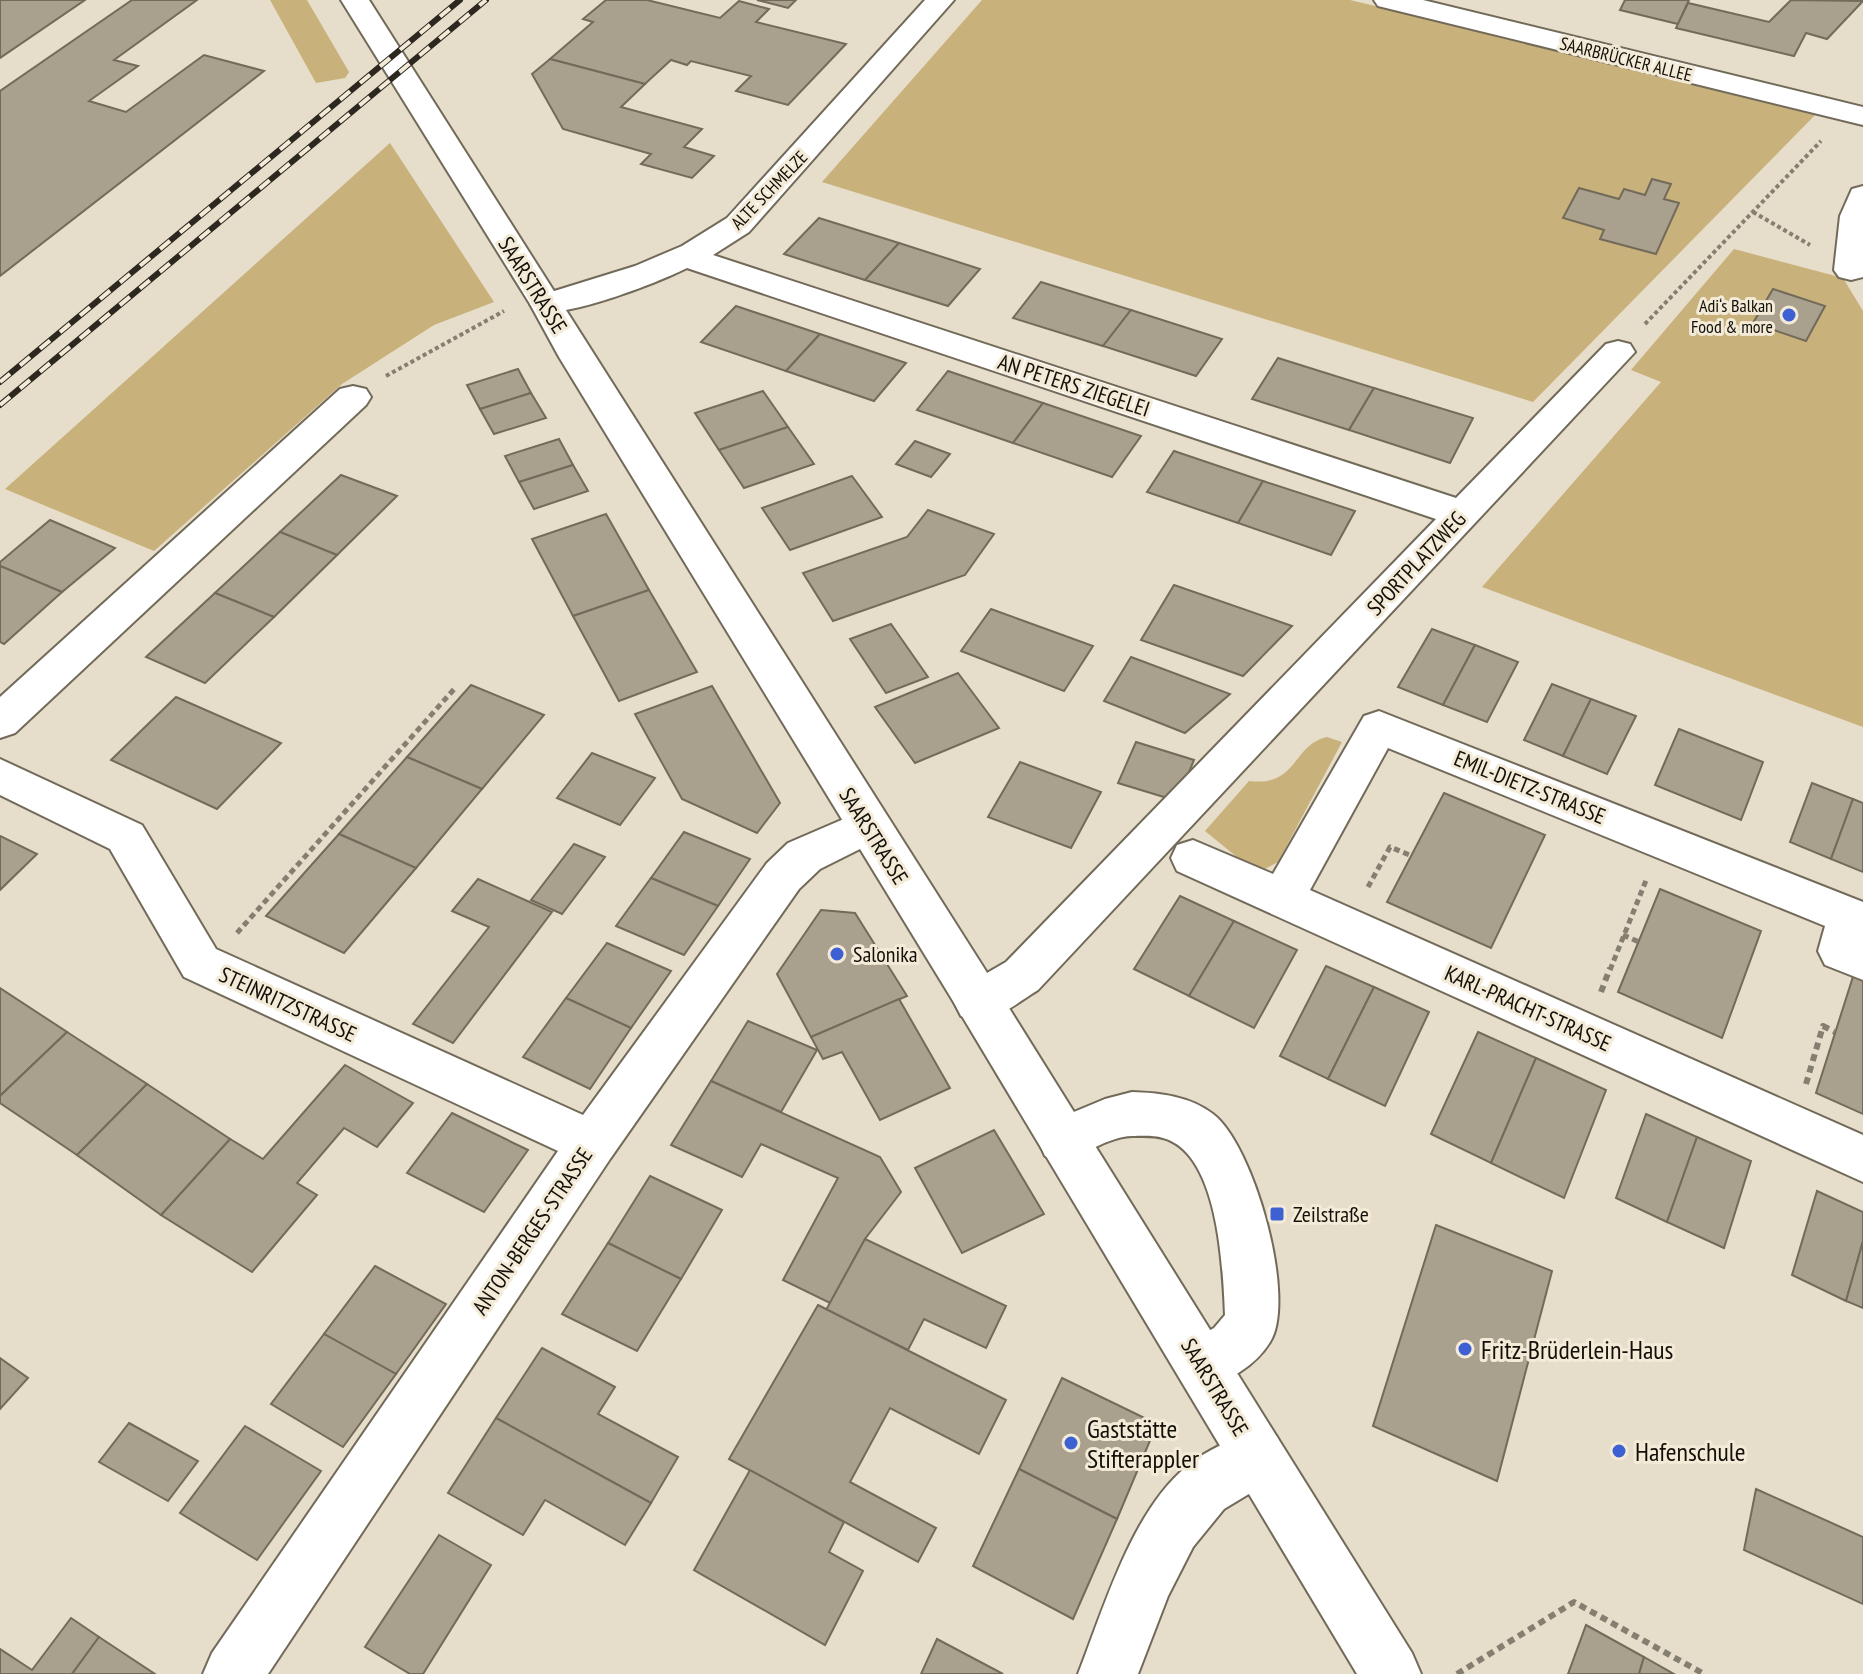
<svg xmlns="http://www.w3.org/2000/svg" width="1863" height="1674" viewBox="0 0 1863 1674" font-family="'PT Sans Narrow',sans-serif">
<rect width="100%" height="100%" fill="#e6ddca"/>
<g fill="#c9b17b">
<path d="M270,0H307L349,72L345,78L316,83Z"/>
<path d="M982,0H1350L1819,111L1533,402L822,182Z"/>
<path d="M390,143L494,302L434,325L342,384L154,551L5,489Z"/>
<path d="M1734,249L1843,278L1863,311V727L1482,587L1661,382L1631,370Z"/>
<path d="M1327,737L1342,742L1278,862L1263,870L1248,866L1205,831L1249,781C1298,787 1292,745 1327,737Z"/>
</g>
<g fill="#a9a08e" stroke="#736b5a" stroke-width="2">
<path d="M0,0H85L0,58Z"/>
<path d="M132,0H197L114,60L138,66L89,101L126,112L204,55L264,71L0,276V91Z"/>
<path d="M606,0H647L720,18L739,1L769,9L756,22L846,44L788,105L736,91L751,76L691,61L687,65L671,60L645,84L550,59L593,22L583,19Z"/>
<path d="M757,0H796L788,8Z"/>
<path d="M1625,0H1689L1678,24L1620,10Z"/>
<path d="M1791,0L1863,1L1827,39L1806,33L1794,56L1676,28L1688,3L1769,22Z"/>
<path d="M550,59L645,84L621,107L702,129L684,147L714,156L692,178L641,164L651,154L563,129L532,74Z"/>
<path d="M1652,179L1671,184L1664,199L1679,203L1656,254L1600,239L1604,230L1563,218L1579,188L1619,199L1624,189L1645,195Z"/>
<path d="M819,218L899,243L865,280L784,254Z"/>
<path d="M899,243L980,269L948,306L865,280Z"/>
<path d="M1041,282L1131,310L1103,346L1013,318Z"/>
<path d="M1773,289L1825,306L1806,341L1753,323Z"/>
<path d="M736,306L820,334L786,371L701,342Z"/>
<path d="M1131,310L1222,339L1196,376L1103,346Z"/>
<path d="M820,334L906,363L874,401L786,371Z"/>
<path d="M1278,358L1374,388L1349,430L1252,399Z"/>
<path d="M518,369L531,393L480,409L467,385Z"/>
<path d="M948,371L1043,403L1013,443L917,410Z"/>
<path d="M1374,388L1473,418L1450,463L1349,430Z"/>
<path d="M763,391L788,427L719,450L695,413Z"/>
<path d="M531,393L546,418L494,434L480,409Z"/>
<path d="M1043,403L1141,436L1112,477L1013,443Z"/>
<path d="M788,427L814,464L744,488L719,450Z"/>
<path d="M559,439L573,465L519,482L505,456Z"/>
<path d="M915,441L950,454L931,477L896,464Z"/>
<path d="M1174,451L1263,481L1238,523L1147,492Z"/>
<path d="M573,465L588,491L534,509L519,482Z"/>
<path d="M341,475L397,496L337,555L280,532Z"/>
<path d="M852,476L882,517L790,550L762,508Z"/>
<path d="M1263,481L1355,511L1331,555L1238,523Z"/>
<path d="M928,510L994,534L965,575L833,621L803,573L907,537Z"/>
<path d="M606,514L649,590L573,616L532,539Z"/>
<path d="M50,520L115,548L62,592L0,566V562Z"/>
<path d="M280,532L337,555L274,617L215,593Z"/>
<path d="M0,566L62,592L4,644L0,642Z"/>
<path d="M1174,585L1292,626L1243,676L1141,640Z"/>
<path d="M649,590L697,672L619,701L573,616Z"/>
<path d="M215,593L274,617L205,683L146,657Z"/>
<path d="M991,609L1093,646L1064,691L961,651Z"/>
<path d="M891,624L928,677L886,693L850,639Z"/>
<path d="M1432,629L1475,645L1443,705L1398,687Z"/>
<path d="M1475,645L1518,662L1487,722L1443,705Z"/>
<path d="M1131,657L1230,694L1185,733L1104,701Z"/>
<path d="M958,673L999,728L915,763L875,707Z"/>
<path d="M1552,684L1591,699L1563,756L1524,740Z"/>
<path d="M471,685L544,715L482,789L407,757Z"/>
<path d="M712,686L780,803L757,833L682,799L635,714Z"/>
<path d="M176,697L281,743L217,809L111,760Z"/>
<path d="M1591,699L1636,716L1607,774L1563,756Z"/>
<path d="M1679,729L1763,762L1741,820L1655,785Z"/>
<path d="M1136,742L1194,760L1177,801L1118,783Z"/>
<path d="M592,753L655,778L620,825L557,798Z"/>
<path d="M407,757L482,789L416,868L339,834Z"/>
<path d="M1020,762L1101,792L1071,848L988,817Z"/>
<path d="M1812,783L1853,799L1831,859L1790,842Z"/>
<path d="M1444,793L1545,835L1491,948L1387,902Z"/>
<path d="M1853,799L1863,803V872L1831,859Z"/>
<path d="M684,832L750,859L718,906L651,878Z"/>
<path d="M339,834L416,868L344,953L266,916Z"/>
<path d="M0,836L37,854L0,890Z"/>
<path d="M574,844L605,857L562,914L531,900Z"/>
<path d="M651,878L718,906L684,955L616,926Z"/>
<path d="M478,879L552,912L453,1043L413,1024L489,927L452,911Z"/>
<path d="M1660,889L1761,931L1722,1038L1618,992Z"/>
<path d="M1180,896L1234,921L1189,996L1134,969Z"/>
<path d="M821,910L855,913L907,996L811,1037L777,974Z"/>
<path d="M1234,921L1297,950L1254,1028L1189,996Z"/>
<path d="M607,943L671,971L631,1028L566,998Z"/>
<path d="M1857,964L1863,966V1114L1816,1093Z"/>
<path d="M1326,966L1374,987L1328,1079L1280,1056Z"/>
<path d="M1374,987L1429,1012L1385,1106L1328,1079Z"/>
<path d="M0,988L67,1032L0,1096Z"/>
<path d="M566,998L631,1028L590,1089L523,1057Z"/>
<path d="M899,999L950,1088L880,1120L842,1052L823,1059L811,1037Z"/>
<path d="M748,1021L817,1050L781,1112L711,1081Z"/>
<path d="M67,1032L147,1084L77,1155L0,1103V1096Z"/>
<path d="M1478,1032L1536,1058L1491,1163L1431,1134Z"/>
<path d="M1536,1058L1606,1090L1564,1198L1491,1163Z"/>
<path d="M345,1065L413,1103L377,1147L344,1128L297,1183L317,1195L252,1272L161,1215L230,1139L263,1159Z"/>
<path d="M711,1081L880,1157L901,1192L865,1239L830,1303L783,1280L838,1178L761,1144L742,1177L671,1145Z"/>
<path d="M147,1084L230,1139L161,1215L77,1155Z"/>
<path d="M452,1113L528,1150L484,1212L407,1173Z"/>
<path d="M1646,1114L1697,1137L1667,1222L1616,1198Z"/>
<path d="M994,1130L1044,1214L962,1253L915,1168Z"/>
<path d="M1697,1137L1751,1161L1724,1248L1667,1222Z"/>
<path d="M650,1176L722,1210L681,1279L608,1243Z"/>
<path d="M1817,1191L1863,1212V1241L1846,1301L1792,1275Z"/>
<path d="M1436,1225L1552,1271L1497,1481L1373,1426Z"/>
<path d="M865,1239L1006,1306L986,1348L924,1319L908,1350L826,1310Z"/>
<path d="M1863,1241V1308L1846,1301Z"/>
<path d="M608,1243L681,1279L637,1351L562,1314Z"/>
<path d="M375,1266L446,1304L396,1374L324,1334Z"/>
<path d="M818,1305L1006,1400L979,1454L890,1408L850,1482L936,1528L918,1562L729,1459Z"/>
<path d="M324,1334L396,1374L343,1447L271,1404Z"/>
<path d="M542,1348L615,1387L598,1414L678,1457L651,1503L496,1418Z"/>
<path d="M0,1358L28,1378L0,1409Z"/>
<path d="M1062,1378L1157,1424L1117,1519L1019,1469Z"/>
<path d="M496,1418L651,1503L625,1545L545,1500L523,1535L448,1493Z"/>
<path d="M129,1423L198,1461L168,1501L99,1462Z"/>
<path d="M245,1426L321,1471L257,1560L180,1513Z"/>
<path d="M1019,1469L1117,1519L1073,1619L973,1566Z"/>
<path d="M750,1470L844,1522L829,1552L863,1571L825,1645L694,1570Z"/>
<path d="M1756,1489L1863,1537V1604L1744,1550Z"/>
<path d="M439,1535L491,1565L423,1674H410L365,1647Z"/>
<path d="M71,1618L99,1637L72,1674H0V1649L32,1670Z"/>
<path d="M1586,1625L1644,1657L1639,1674H1568Z"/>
<path d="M99,1637L155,1674H72Z"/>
<path d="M937,1639L1003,1674H921Z"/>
<path d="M1644,1657L1674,1674H1639Z"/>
</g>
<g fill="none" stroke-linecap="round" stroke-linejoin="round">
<g stroke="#726a59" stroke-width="4">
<g id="minor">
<path d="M925,0H954L749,232L713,255L1456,498L1606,344L1618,341L1630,344L1635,352L1038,990C1013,1005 992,1027 961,1016L954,1002L961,988L1006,962L1436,519L687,268C657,283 565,319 535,311L530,304L535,297L635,266L682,246L727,218Z"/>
<path d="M1374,0H1423L1863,107V125L1378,6Z"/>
<path d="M1863,186V277L1851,280L1839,277L1834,270L1840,216L1852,189Z"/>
<path d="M353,386L366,389L371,397L366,405L15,733L0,738V697L340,389Z"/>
<path d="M1379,711L1863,902V980L1825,965L1818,951L1825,926L1388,748L1310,890L1863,1135V1182L1177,871L1171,858L1177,845L1193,840L1273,874L1364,716Z"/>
<path d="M0,759L142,825L216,949L583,1115L767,863L788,843L867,809L882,814L889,826L882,838L820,869L799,889L610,1159L268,1674H203L212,1653L558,1151L184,977L110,849L0,795Z"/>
<path d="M1132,1092C1161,1093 1189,1096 1213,1114C1254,1145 1297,1299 1270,1342C1254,1368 1229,1379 1202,1391L1183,1383L1175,1364L1183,1345L1214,1328L1225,1315C1223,1269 1219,1153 1163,1138C1154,1135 1141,1136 1132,1136C1108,1137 1085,1154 1063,1163L1045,1156L1038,1140L1045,1124L1105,1099Z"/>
<path d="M1257,1429L1277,1437L1285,1457L1277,1477L1224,1509L1193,1547L1168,1596L1138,1674H1078C1104,1608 1131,1513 1186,1467C1206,1450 1233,1439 1257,1429Z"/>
</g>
</g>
<g stroke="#726a59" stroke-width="4">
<path id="major" d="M341,0H369L984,968L1412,1653L1421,1674H1357L950,996L559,357L530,304Z"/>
</g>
<g stroke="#857f71" stroke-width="4" stroke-dasharray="4 3" stroke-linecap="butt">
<path d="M1753,212L1810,245"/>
<path d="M1645,324L1821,141"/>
<path d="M386,376L504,311"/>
</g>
<g stroke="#857f71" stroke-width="5" stroke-dasharray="6 4" stroke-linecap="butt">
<path d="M1368,887L1390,847L1412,856"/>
<path d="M237,933L456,687"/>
<path d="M1623,935L1639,942"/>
<path d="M1610,970L1647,878"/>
</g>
<g stroke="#857f71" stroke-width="6" stroke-dasharray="7 5" stroke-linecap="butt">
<path d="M1601,992L1610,968"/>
<path d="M1806,1084L1823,1026L1835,1032"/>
<path d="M1457,1674L1574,1602L1704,1674"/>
</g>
<use href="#minor" fill="#fff" fill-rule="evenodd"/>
<use href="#major" fill="#fff" fill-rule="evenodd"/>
<g stroke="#2c2820" stroke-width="6">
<g id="rail">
<path d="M0,382L460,0"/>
<path d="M0,405L486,0"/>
</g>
</g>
<use href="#rail" stroke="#f3ebd7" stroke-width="4" stroke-dasharray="13" stroke-linecap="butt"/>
</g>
<g fill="#3d60d2" stroke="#f3ebd7" stroke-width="3">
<circle cx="1789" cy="315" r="8"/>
<circle cx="837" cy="954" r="8"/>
<rect x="1269" y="1206" width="16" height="16" rx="4"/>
<circle cx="1465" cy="1349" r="8"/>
<circle cx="1071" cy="1443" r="8"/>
<circle cx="1619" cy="1451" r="8"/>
</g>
<g text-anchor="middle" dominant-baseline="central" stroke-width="6" stroke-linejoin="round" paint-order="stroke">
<g font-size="18" fill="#131009" stroke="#f3ebd7">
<text transform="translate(1626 59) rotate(14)">SAARBRÜCKER ALLEE</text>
<text transform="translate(769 190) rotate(-46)">ALTE SCHMELZE</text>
</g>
<g font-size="18" fill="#131009" stroke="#f3ebd7" text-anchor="end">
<text x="1773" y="305">Adi‘s Balkan<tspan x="1773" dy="21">Food &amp; more</tspan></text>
</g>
<g font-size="22" fill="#131009" stroke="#f3ebd7">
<text transform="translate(533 285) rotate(58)">SAARSTRASSE</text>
<text transform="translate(1074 385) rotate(18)">AN PETERS ZIEGELEI</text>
<text transform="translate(1416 563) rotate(-47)">SPORTPLATZWEG</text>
<text transform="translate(1530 787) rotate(22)">EMIL-DIETZ-STRASSE</text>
<text transform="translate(874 836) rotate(58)">SAARSTRASSE</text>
<text transform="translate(288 1004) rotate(25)">STEINRITZSTRASSE</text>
<text transform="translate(1528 1008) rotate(24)">KARL-PRACHT-STRASSE</text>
<text transform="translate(532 1231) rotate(-56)">ANTON-BERGES-STRASSE</text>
<text transform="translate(1215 1387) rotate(59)">SAARSTRASSE</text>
</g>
<g font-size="22" fill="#131009" stroke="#f3ebd7" text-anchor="start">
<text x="853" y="954">Salonika</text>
<text x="1293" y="1214">Zeilstraße</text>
</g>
<g font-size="26" fill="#131009" stroke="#f3ebd7" text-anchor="start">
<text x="1481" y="1349">Fritz-Brüderlein-Haus</text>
<text x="1087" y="1428">Gaststätte<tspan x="1087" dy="30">Stifterappler</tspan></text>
<text x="1635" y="1451">Hafenschule</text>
</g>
</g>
</svg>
